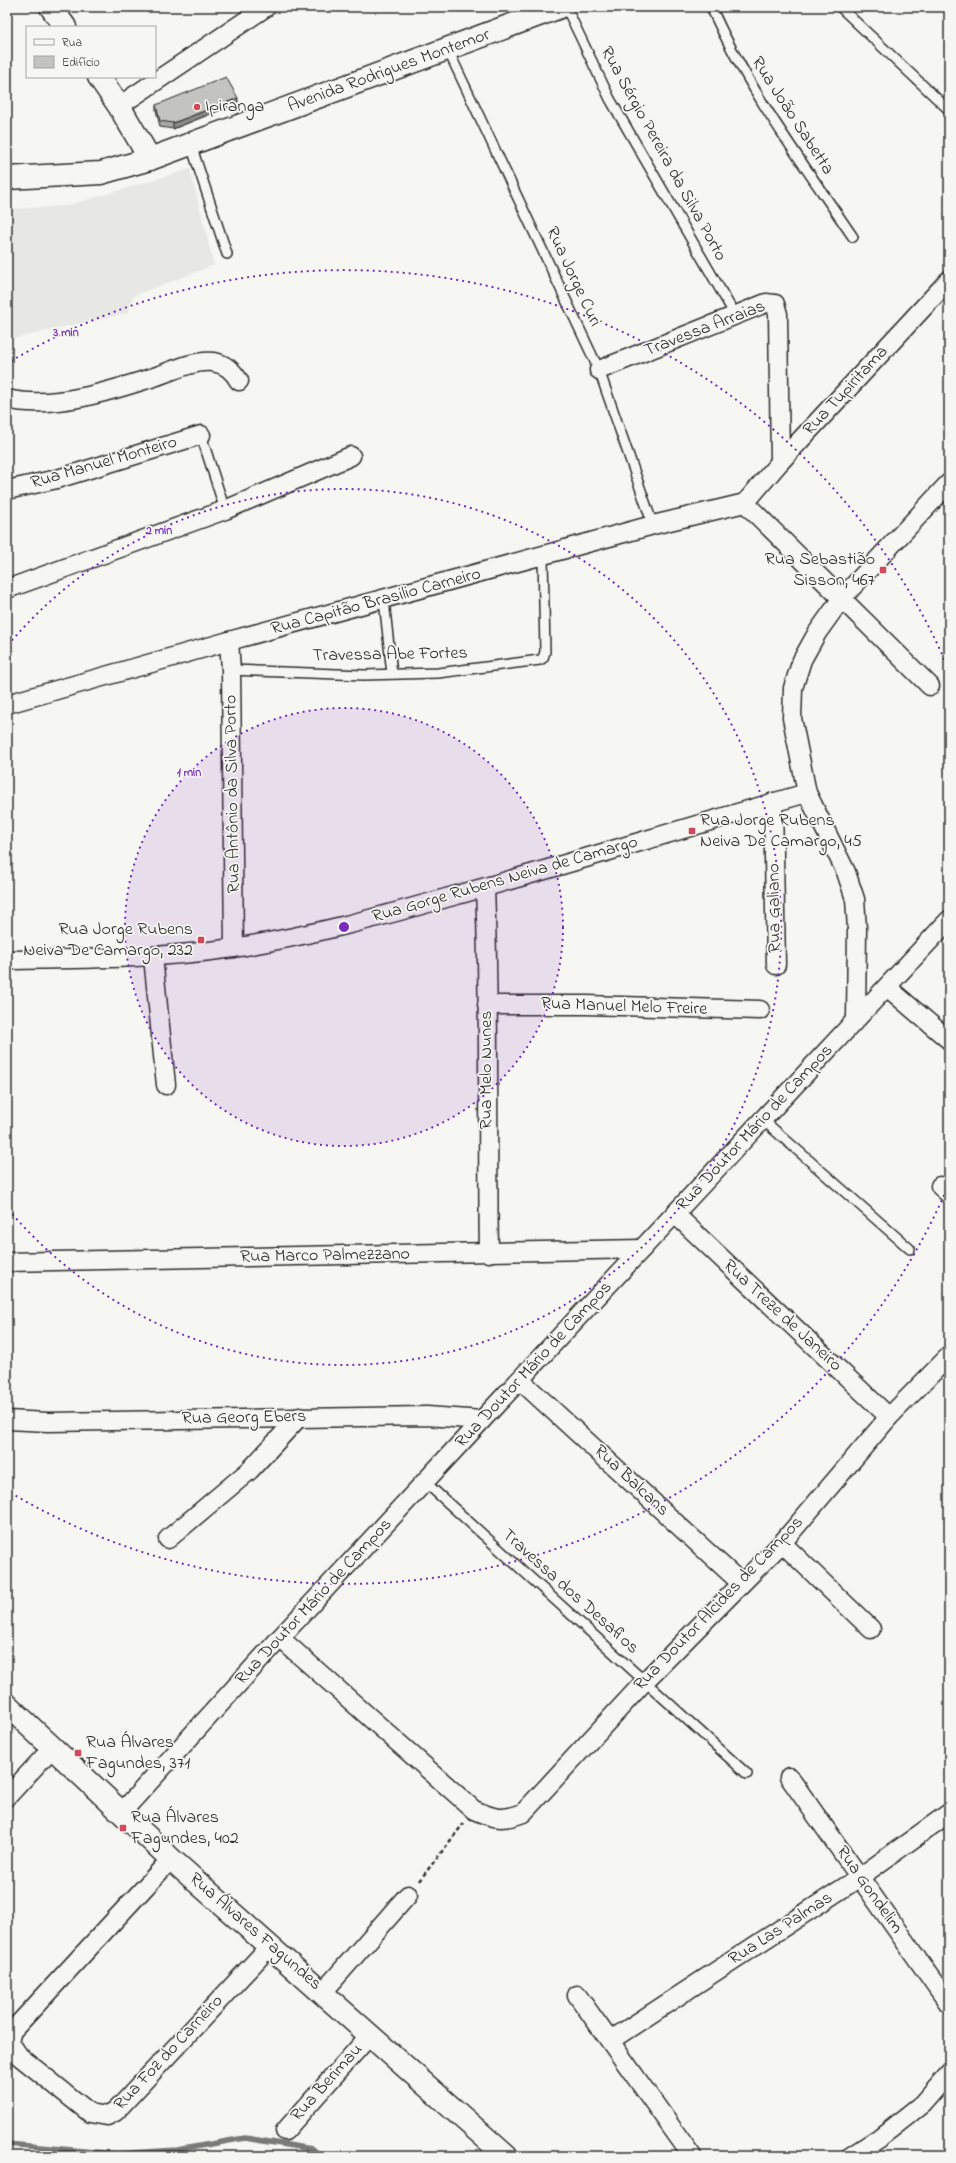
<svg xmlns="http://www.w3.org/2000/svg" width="956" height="2163" viewBox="0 0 956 2163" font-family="'Indie Flower',sans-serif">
<rect width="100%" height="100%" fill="#f6f6f2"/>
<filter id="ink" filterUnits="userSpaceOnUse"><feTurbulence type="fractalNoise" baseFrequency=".025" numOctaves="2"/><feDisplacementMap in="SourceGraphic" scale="8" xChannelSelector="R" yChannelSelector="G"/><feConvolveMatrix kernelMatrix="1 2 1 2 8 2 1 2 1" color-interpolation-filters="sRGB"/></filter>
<g filter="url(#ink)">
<path fill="#e7e7e3" d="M190,169L214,265L133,296L128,313L7,340V209L67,206Z"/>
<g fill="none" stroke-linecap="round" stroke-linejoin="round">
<path stroke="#7a7a78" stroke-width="5.5" d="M7,2144L116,2154L177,2150L245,2138L312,2149L322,2156"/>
<g stroke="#2b2b2b" stroke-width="12">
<g id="service">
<path d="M566,7L610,99L735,315"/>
<path d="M711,7C748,90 802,162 853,237"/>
<path d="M840,7L949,110"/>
<path d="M448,50L599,370L653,525"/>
<path d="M191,145L227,254"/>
<path d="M201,435L225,510"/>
<path d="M384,600L392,674"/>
<path d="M231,670L364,675L438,673L540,660L543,658L545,652L543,557"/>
<path d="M763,1120L910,1249"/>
<path d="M425,1482L747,1774"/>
</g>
</g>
<g stroke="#2b2b2b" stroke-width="21">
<g id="minor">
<path d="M119,106L266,7"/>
<path d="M599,370L766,303L775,304L778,314L780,462"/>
<path d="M7,399C52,410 111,391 154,377C172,371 194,360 213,362C226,364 233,371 239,381"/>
<path d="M7,490L57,479L201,435"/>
<path d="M745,503L780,462L949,280"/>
<path d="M745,503L930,686"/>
<path d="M7,589L225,510L351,456"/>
<path d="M229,641L231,670L234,948"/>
<path d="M7,704L229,641L653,525L745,503"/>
<path d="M773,802L776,965"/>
<path d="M485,888C490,1009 487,1131 489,1253"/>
<path d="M153,957L166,1085"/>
<path d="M7,960C83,959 158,959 233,948C305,937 376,918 446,898C567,865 686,827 807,793"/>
<path d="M887,987L949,1040"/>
<path d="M487,1005H586L760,1010"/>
<path d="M856,1020L857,929L855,899L846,872L807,793L792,718L793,688L802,660L817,633L842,598L949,483"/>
<path d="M940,1186L949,1194"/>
<path d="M675,1214L889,1417"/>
<path d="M7,1262L642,1249"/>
<path d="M520,1380L741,1583"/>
<path d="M7,1420L48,1422L427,1416L482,1420"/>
<path d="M168,1539L250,1470L299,1417"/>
<path d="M782,1543L871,1629"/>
<path d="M280,1638L474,1810C495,1819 502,1821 523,1813L644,1682L782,1543L889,1417L949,1356"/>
<path d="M789,1777L949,2004"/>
<path d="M7,1797L53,1747"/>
<path d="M122,1812L280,1638L482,1420L949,920"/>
<path d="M171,1859L12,2031L9,2041L19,2056L90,2113L107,2116L115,2112L270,1946"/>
<path d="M323,1992L408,1895"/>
<path d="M577,1995L692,2156"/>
<path d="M611,2040L860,1877L949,1813"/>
<path d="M285,2131L370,2035"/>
<path d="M851,2156L879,2138L922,2104L949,2073"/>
</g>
</g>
<g stroke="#2b2b2b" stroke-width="25">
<g id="tertiary">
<path d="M51,7L65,27"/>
<path d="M99,77L119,106L150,159"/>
<path d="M7,178L101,173L150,159L560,7"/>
<path d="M7,1705L171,1859L506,2156"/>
</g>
</g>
<path stroke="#2b2b2b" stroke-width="2.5" stroke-dasharray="4 3" stroke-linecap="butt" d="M419,1881L464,1823"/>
<use href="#service" stroke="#f6f6f2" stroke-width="9"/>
<use href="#minor" stroke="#f6f6f2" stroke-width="18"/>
<use href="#tertiary" stroke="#f6f6f2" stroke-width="22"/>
</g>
<path fill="#a8a8a5" stroke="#2b2b2b" d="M238,103L173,129L160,127L156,110V105Z"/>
<path fill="#888886" stroke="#2b2b2b" d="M238,98V103L173,129V123Z"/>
<path fill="#c3c3c0" stroke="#2b2b2b" d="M226,77L238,98L173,123L160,121L156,105Z"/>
</g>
<circle cx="344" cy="927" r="219" fill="#7b2cbf" fill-opacity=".12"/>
<g fill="none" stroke="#7b2cbf" stroke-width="2" stroke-dasharray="2 4">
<circle cx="344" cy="927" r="219"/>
<path d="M8 645A438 438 0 1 1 8 1209"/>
<path d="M949 1184A657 657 0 0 1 11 1493M11 361A657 657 0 0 1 949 670"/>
</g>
<g fill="#d1495b" stroke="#f6f6f2" stroke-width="1.5">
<circle cx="197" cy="107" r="4"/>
<rect x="879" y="566" width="8" height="8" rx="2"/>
<rect x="688" y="827" width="8" height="8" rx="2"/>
<rect x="197" y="936" width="8" height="8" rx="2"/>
<rect x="74" y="1749" width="8" height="8" rx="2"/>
<rect x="119" y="1824" width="8" height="8" rx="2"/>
</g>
<g text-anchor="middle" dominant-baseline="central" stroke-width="3.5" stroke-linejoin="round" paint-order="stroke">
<g font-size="18" fill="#2b2b2b" stroke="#f6f6f2">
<text transform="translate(389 71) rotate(-20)">Avenida Rodrigues Montemor</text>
<text transform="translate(792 116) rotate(57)">Rua João Sabetta</text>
<text transform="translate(663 154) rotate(61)">Rua Sérgio Pereira da Silva Porto</text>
<text transform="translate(573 277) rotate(65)">Rua Jorge Curi</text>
<text transform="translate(705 329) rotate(-21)">Travessa Arraias</text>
<text transform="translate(846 391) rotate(-47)">Rua Tupiritama</text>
<text transform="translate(104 463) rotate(-16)">Rua Manuel Monteiro</text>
<text transform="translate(376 602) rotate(-15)">Rua Capitão Brasilio Carneiro</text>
<text transform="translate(390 655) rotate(-1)">Travessa Abe Fortes</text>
<text transform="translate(233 794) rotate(-91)">Rua Antônio da Silva Porto</text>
<text transform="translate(505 880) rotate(-16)">Rua Gorge Rubens Neiva de Camargo</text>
<text transform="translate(775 908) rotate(-91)">Rua Galiano</text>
<text transform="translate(624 1007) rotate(2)">Rua Manuel Melo Freire</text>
<text transform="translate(487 1070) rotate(-90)">Rua Melo Nunes</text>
<text transform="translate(755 1128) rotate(-47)">Rua Doutor Mário de Campos</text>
<text transform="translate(325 1256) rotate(-1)">Rua Marco Palmezzano</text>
<text transform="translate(782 1316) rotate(43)">Rua Treze de Janeiro</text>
<text transform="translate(534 1365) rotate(-47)">Rua Doutor Mário de Campos</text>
<text transform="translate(244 1418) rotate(-1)">Rua Georg Ebers</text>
<text transform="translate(631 1481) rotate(43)">Rua Balcans</text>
<text transform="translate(570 1592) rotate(42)">Travessa dos Desafios</text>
<text transform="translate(314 1602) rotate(-47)">Rua Doutor Mário de Campos</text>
<text transform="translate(719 1604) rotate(-46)">Rua Doutor Alcides de Campos</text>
<text transform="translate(869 1890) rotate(55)">Rua Gondelim</text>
<text transform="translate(781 1929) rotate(-33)">Rua Las Palmas</text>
<text transform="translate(255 1932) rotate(41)">Rua Álvares Fagundes</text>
<text transform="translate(169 2053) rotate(-47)">Rua Foz do Carneiro</text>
<text transform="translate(327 2083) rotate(-48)">Rua Berimau</text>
</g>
<g font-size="18" fill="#2b2b2b" stroke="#f6f6f2" text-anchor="start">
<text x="205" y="107">Ipiranga</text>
<text x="875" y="560" text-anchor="end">Rua Sebastião<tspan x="875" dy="21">Sisson, 467</tspan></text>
<text x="700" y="821">Rua Jorge Rubens<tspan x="700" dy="21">Neiva De Camargo, 45</tspan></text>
<text x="193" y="930" text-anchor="end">Rua Jorge Rubens<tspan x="193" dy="21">Neiva De Camargo, 232</tspan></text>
<text x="86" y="1743">Rua Álvares<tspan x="86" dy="21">Fagundes, 371</tspan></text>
<text x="131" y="1818">Rua Álvares<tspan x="131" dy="21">Fagundes, 402</tspan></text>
</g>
</g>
<circle cx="344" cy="927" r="6" fill="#7b2cbf" stroke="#f6f6f2" stroke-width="2"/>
<g font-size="12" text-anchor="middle" font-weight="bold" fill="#7b2cbf" stroke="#f6f6f2" stroke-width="3.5" stroke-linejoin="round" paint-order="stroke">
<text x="66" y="336">3 min</text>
<text x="159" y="534">2 min</text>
<text x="189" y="776">1 min</text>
</g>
<rect width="956" height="2163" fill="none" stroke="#f6f6f2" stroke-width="24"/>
<rect x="12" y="12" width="932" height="2139" fill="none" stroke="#2b2b2b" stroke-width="1.5" filter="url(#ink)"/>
<rect x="26" y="26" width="130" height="52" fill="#f6f6f2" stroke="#a5a5a2"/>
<rect x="34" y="39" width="20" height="6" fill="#f6f6f2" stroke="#a5a5a2"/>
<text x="62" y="46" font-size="12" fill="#2b2b2b">Rua</text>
<rect x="34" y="56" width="20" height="12" fill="#c3c3c0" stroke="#a5a5a2"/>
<text x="62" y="66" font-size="12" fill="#2b2b2b">Edifício</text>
</svg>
